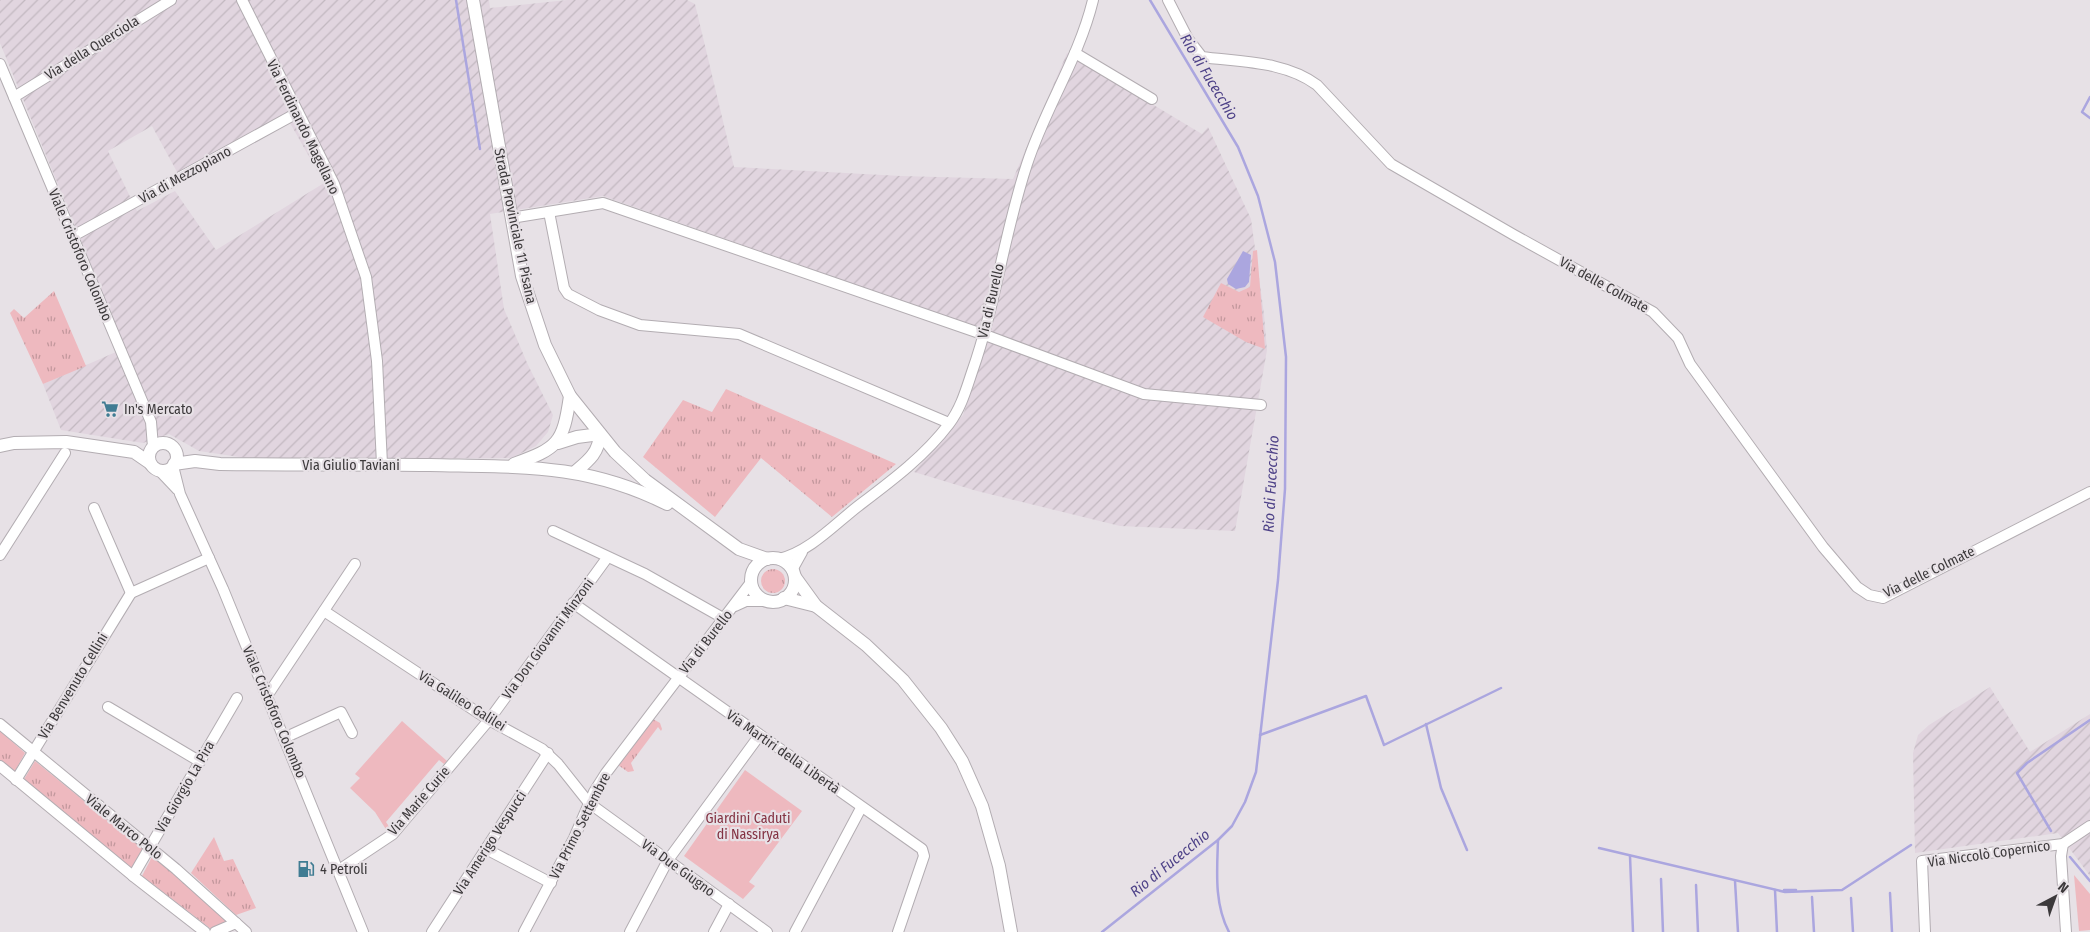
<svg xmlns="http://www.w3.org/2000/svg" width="2090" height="932" viewBox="0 0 2090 932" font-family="'Fira Sans Condensed',sans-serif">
<defs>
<pattern id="industrial-furrows" width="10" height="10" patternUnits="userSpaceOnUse" patternTransform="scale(1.25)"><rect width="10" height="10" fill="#e1d5df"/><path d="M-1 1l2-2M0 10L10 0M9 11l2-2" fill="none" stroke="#c2b8c0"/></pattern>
<pattern id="grass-tufts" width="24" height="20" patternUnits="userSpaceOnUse" patternTransform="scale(1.25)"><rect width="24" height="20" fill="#eeb9bf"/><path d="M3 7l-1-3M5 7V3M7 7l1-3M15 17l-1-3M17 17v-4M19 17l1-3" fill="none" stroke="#c2979c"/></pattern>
</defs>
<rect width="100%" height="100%" fill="#e7e1e6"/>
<g fill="url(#industrial-furrows)" fill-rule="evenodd">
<path d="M0,0H489L490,8L567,0H687L695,4L734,167L901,176L1013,179L1067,53L1202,134L1208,127L1251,219L1264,314L1267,350L1235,531L1120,526L977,491L914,472L963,415L991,332L603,196L490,214L504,309L528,365L553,415L548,432L536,446L511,458L259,460L199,451L169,434L143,443L61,430L43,384L125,348L0,43ZM290,123L324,183L216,250L175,191L137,211L108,151L152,126L183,183Z"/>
<path d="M1990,687L2030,752L2090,714V876L2058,833L1915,853L1913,753L1918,735L1929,725Z"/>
</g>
<g fill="url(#grass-tufts)">
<path d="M1257,250L1265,349L1246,342L1203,317L1221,283L1239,292L1250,287L1253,251Z"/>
<path d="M54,291L86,366L43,384L10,313L14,309L24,318Z"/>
<path d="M726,389L896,464L832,517L761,458L715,517L643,457L683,400L712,412Z"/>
<circle cx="773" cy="581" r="12"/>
<path d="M653,719L660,723L662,729L661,731L658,727L631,763L634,771L628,772L618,765Z"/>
<path d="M0,731L25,753L14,773L0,761Z"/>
<path d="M35,761L143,849L132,869L23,781Z"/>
<path d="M214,837L224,861L233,859L256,908L236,915L191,873Z"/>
<path d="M153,855L229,921L211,929L142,876Z"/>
</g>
<g fill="#eeb9bf">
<path d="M402,721L447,761L444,764L439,760L386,822L390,828L387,831L375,812L350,788L360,778L355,774Z"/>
<path d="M745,770L802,811L749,882L755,886L743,899L684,856Z"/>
<path d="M2074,875L2090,894V930L2079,931Z"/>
</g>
<path fill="#aba6df" d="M1243,251L1251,255L1249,282L1245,287L1236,289L1228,284L1227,279Z"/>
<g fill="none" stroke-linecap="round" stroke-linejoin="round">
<g stroke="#aba6df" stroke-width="2.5">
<path d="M456,0L480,149"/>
<path d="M2090,97L2082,112L2090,118"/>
<path d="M1426,724L1441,788L1467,850"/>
<path d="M1260,735L1366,696L1384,745L1501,688"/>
<path d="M2051,831L2017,773L2027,763L2090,720"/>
<path d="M1218,840C1217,871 1214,904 1229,932"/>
<path d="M1599,848L1785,892L1842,890L1911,845"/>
<path d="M1630,856L1633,932"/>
<path d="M2070,857L2090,881"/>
<path d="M1661,879L1663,932"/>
<path d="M1735,881L1738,932"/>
<path d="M1696,885L1698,932"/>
<path d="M1775,890L1777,932"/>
<path d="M1784,890H1796"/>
<path d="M1890,893L1892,932"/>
<path d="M1812,897L1814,932"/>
<path d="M1851,898L1853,932"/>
<path d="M1102,932L1218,840L1232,826L1245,802L1256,772L1278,580L1285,489L1286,357L1275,262L1258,196L1238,147L1150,0"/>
</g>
<g stroke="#b3adb2" stroke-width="12">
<g id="minor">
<path d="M242,0L334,184L366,277L377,361L382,464"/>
<path d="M1168,0L1188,39L1202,57C1240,62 1285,61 1317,85L1391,164L1514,235L1653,312L1678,338L1690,364L1823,547L1857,587L1869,595L1883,598L2090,492"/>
<path d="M1075,53L1152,99"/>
<path d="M0,64L151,422L153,447"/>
<path d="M14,97L171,0"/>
<path d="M549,212L564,288L568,294L599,310L640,325L739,334L949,423"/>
<path d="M511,218L603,203L985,335L1144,394L1261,405"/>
<path d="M73,236L297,113"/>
<path d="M173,466L180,494L223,589L363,932"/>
<path d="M159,470L177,489"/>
<path d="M94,508L131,593"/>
<path d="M553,531L645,574L723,618"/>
<path d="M0,555L65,453"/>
<path d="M779,559C809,552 834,525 857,507C890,482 924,457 949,424C961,408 966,390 972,372C996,304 1004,233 1027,164C1045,108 1079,58 1093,0"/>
<path d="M792,570L802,552"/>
<path d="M573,603L922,849L924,856L898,932"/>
<path d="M735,606L746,601H771"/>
<path d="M324,611L489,720L542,749L558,764L589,803L767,932"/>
<path d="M267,696L355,564"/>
<path d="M108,707L199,761"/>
<path d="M0,724L176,869L246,932"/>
<path d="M284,738L341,712L352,733"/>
<path d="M0,766L133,876L205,932"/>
<path d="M16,780L131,593L209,558"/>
<path d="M2063,844L2061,856L2066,932"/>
<path d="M486,849L551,883"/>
<path d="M339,870L393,834L489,720L607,558"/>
<path d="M133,876L237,698"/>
<path d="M215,932L236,923"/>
<path d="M432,932L548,753"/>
<path d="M524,932L574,838L594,792L606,773L752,581"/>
<path d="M630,932L668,860L759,736"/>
<path d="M714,932L729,904"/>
<path d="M795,932L861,808"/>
<path d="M1925,932L1922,861L2063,844L2090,826"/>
</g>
</g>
<g stroke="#b3adb2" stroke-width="14">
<g id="major">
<path d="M473,0L522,276L545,345L570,396L615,452L645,480L739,549L767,559"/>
<path d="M558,443L577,437L600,434"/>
<circle cx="163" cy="457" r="14"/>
<path d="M0,446L14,443L66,442L134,452L150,463"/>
<path d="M174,464L195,461L220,464C290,465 360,464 430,465C518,467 586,463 667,504"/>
<path d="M514,464C558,448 563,444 570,396"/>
<path d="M575,472C588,461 599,453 600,434"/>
<circle cx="773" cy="580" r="22"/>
<path d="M795,577L816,606L866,645L903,680L941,728L962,761L982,806L999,866L1011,932"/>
<path d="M784,598L816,606"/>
</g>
</g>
<use href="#minor" stroke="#fff" stroke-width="10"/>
<use href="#major" stroke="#fff" stroke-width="12"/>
</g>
<defs>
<g id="supermarket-bare" transform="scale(1.35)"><path d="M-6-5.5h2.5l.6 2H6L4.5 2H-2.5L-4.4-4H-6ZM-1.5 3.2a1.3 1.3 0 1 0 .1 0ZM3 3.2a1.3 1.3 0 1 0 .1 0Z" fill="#407c93" stroke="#e7e1e6" stroke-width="2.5" paint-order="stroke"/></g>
<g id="fuel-bare" transform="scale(1.35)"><path d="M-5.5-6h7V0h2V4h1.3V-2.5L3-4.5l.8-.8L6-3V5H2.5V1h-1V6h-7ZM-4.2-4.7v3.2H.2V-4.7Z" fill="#407c93" stroke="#e7e1e6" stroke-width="2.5" paint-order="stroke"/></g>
</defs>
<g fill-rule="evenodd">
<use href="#supermarket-bare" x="110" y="409"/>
<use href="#fuel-bare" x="306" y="869"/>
</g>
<g text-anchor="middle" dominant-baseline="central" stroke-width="4.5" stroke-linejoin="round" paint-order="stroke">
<g font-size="14" fill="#3c393b" stroke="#e7e1e6">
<text transform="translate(92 48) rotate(-32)">Via della Querciola</text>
<text transform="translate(303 127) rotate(64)">Via Ferdinando Magellano</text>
<text transform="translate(185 175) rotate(-29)">Via di Mezzopiano</text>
<text transform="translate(515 226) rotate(78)">Strada Provinciale 11 Pisana</text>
<text transform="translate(80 255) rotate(67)">Viale Cristoforo Colombo</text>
<text transform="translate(1604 285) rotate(29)">Via delle Colmate</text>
<text transform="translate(991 301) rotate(-77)">Via di Burello</text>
<text x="351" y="465">Via Giulio Taviani</text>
<text transform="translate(1929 572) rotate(-26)">Via delle Colmate</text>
<text transform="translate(548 639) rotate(-54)">Via Don Giovanni Minzoni</text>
<text transform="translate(706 642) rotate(-52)">Via di Burello</text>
<text transform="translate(73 686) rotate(-59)">Via Benvenuto Cellini</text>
<text transform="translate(462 701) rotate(32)">Via Galileo Galilei</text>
<text transform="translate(274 712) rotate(67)">Viale Cristoforo Colombo</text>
<text transform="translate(783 752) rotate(35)">Via Martiri della Libertà</text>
<text transform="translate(185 787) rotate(-60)">Via Giorgio La Pira</text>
<text transform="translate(419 801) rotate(-49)">Via Marie Curie</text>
<text transform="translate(580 826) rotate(-63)">Via Primo Settembre</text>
<text transform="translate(124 827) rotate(39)">Viale Marco Polo</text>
<text transform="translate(490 843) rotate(-57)">Via Amerigo Vespucci</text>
<text transform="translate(1989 854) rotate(-8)">Via Niccolò Copernico</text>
<text transform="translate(678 868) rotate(36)">Via Due Giugno</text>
</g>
<g font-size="14" fill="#3c393b" stroke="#e7e1e6" text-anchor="start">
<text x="124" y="409">In's Mercato</text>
<text x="320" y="869">4 Petroli</text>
</g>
<g font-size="14" fill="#833242" stroke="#e7e1e6">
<text x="748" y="818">Giardini Caduti<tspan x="748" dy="16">di Nassirya</tspan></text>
</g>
<g font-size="15" font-style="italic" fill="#4e4288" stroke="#e7e1e6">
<text transform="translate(1209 77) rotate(59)">Rio di Fucecchio</text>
<text transform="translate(1271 484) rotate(-87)">Rio di Fucecchio</text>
<text transform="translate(1170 863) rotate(-39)">Rio di Fucecchio</text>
</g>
</g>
<g transform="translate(2055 897) rotate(41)" stroke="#e7e1e6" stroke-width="4" paint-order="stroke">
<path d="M0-4L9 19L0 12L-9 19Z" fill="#3c393b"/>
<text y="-8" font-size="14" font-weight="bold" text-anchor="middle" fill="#3c393b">N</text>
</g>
</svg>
